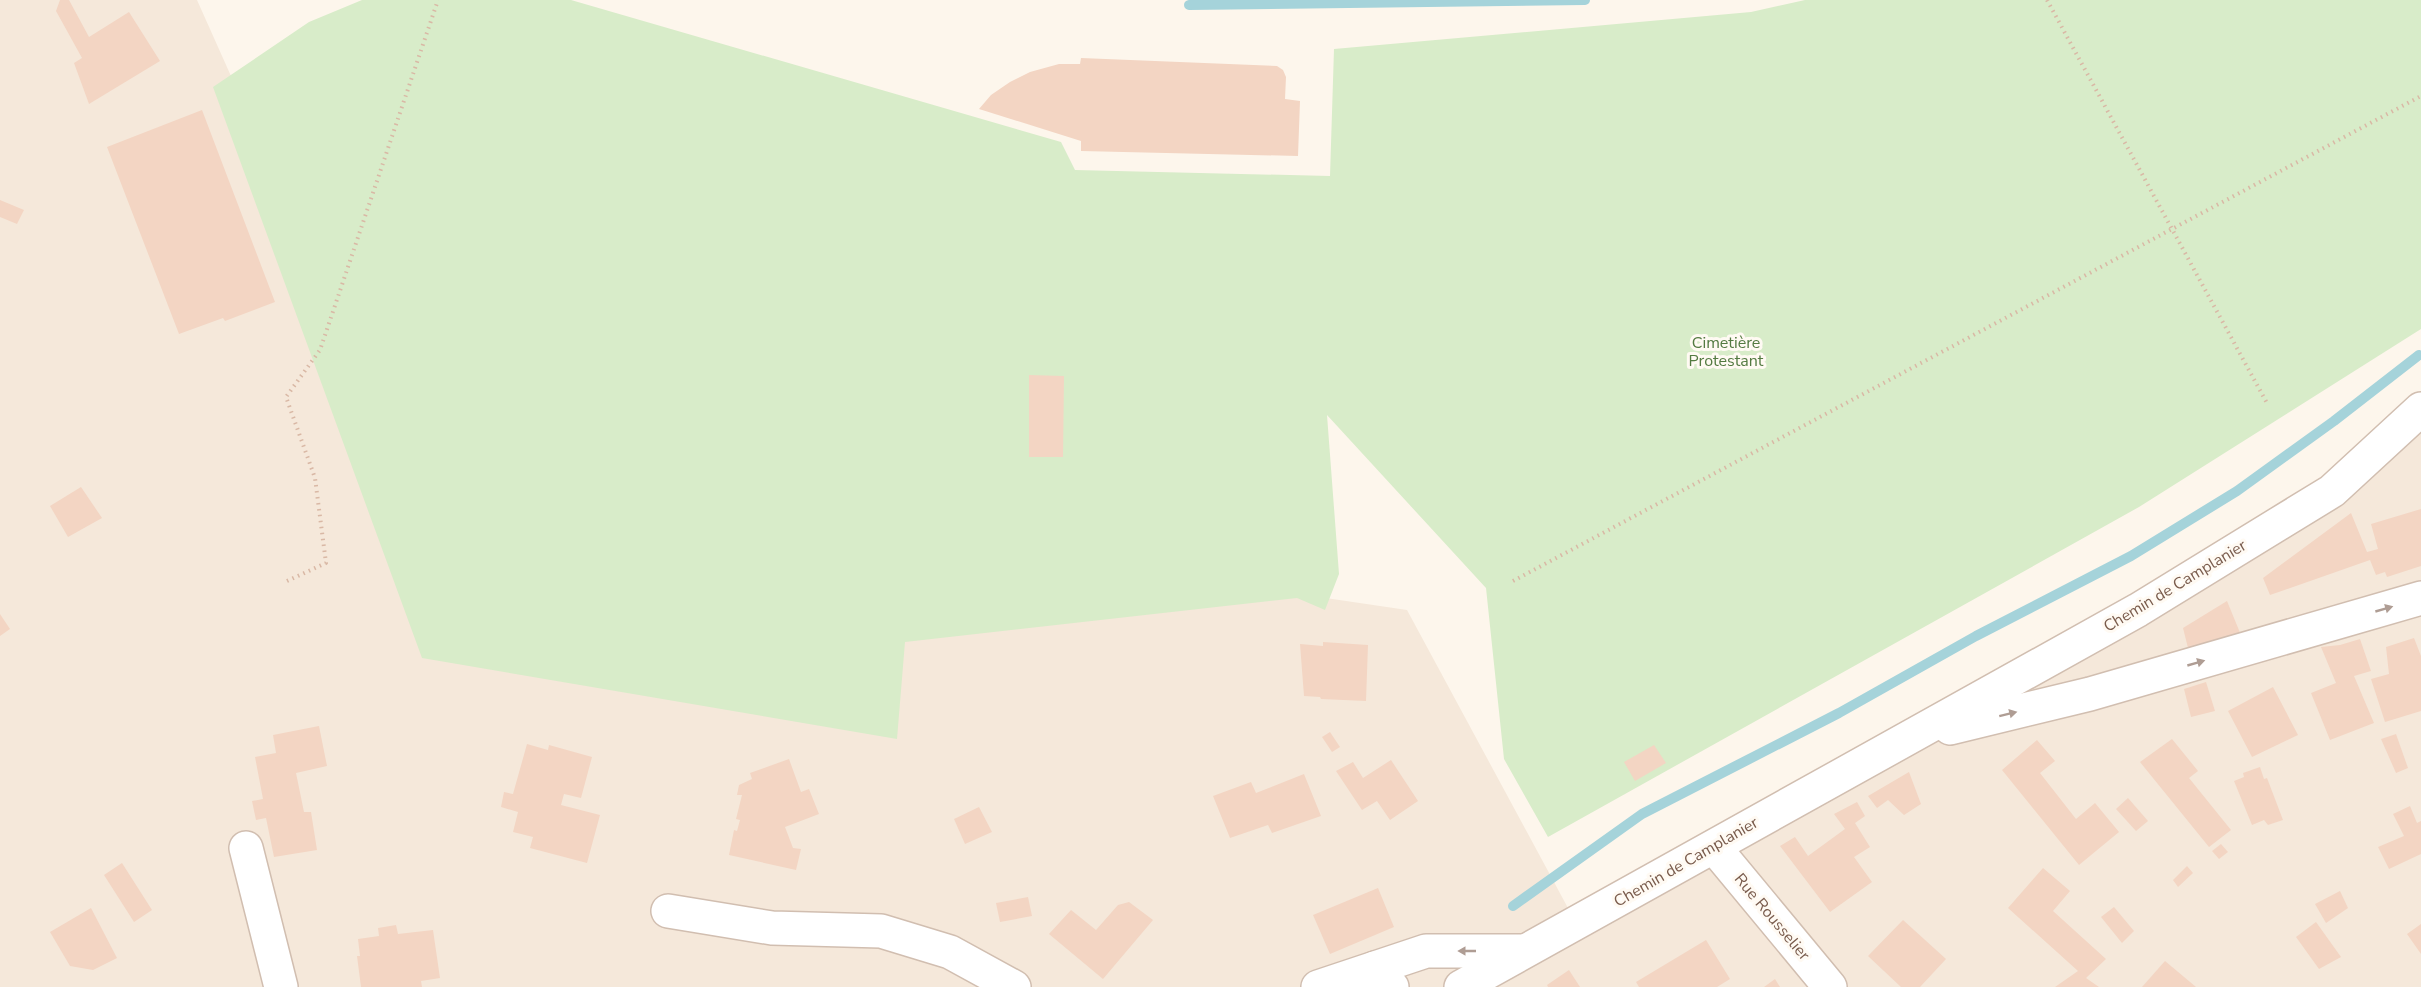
<svg xmlns="http://www.w3.org/2000/svg" width="2421" height="987" viewBox="0 0 2421 987" font-family="'Nunito Sans',sans-serif">
<rect width="100%" height="100%" fill="#fdf6ec"/>
<path fill="#f5e8da" d="M0,0H197L403,461L1407,610L1582,934L2218,581L2421,429V987H0Z"/>
<path fill="#d8ecc9" d="M362,0H571L1061,142L1075,170L1330,176L1334,49L1751,12L1805,0H2421V329L2139,507L1548,837L1504,759L1486,588L1327,415L1339,574L1325,610L1297,598L905,642L897,739L422,658L213,87L309,22Z"/>
<g fill="none" stroke-linecap="round" stroke-linejoin="round">
<g stroke="#a5d3da" stroke-width="10">
<path d="M1189,5L1585,0"/>
<path d="M1513,906L1642,814L1839,713L1976,636L2131,556L2237,491L2334,421L2419,355"/>
</g>
</g>
<g fill="#f3d5c3">
<path d="M60,0H69L89,37L129,12L160,61L89,104L74,63L82,58L56,11Z"/>
<path d="M1081,58L1277,66L1283,70L1286,77L1285,99L1300,101L1298,156L1081,151V141L979,109L991,95L1010,82L1030,72L1059,64H1080Z"/>
<path d="M202,110L275,302L225,321L223,318L179,334L107,147Z"/>
<path d="M0,200L24,210L17,224L0,217Z"/>
<path d="M1029,375L1064,376L1063,457H1029Z"/>
<path d="M81,487L102,518L68,537L50,506Z"/>
<path d="M2421,509V566L2387,577L2385,572L2376,575L2370,560L2270,595L2263,578L2351,513L2367,552L2378,549L2371,524Z"/>
<path d="M2227,601L2243,640L2190,656L2183,628Z"/>
<path d="M0,614L10,629L0,636Z"/>
<path d="M2414,638L2421,656V711L2385,722L2371,679L2389,674L2386,647Z"/>
<path d="M2360,639L2371,671L2354,676L2374,723L2330,740L2311,693L2336,683L2321,647L2340,645Z"/>
<path d="M1323,642L1368,645L1366,701L1321,699L1320,697L1304,696L1300,644L1323,646Z"/>
<path d="M2206,682L2215,711L2191,717L2184,689Z"/>
<path d="M2273,687L2298,735L2252,757L2228,711Z"/>
<path d="M319,726L327,766L296,773L304,812H311L317,850L274,857L266,818L256,820L252,801L263,799L255,757L276,753L273,735Z"/>
<path d="M1330,732L1340,747L1332,752L1322,737Z"/>
<path d="M2396,734L2408,768L2396,773L2381,739Z"/>
<path d="M2172,739L2198,771L2189,778L2231,830L2209,847L2140,762Z"/>
<path d="M2037,740L2055,761L2040,773L2076,819L2095,803L2119,832L2079,865L2002,770Z"/>
<path d="M527,744L548,750L549,745L592,757L581,798L564,794L561,805L600,815L587,863L530,848L533,837L513,832L518,812L501,807L504,792L513,794Z"/>
<path d="M1654,745L1666,763L1635,781L1624,762Z"/>
<path d="M789,759L801,792L809,789L819,814L785,827L793,848L801,849L796,870L729,855L734,830L737,831L740,820L736,819L742,795H737L739,785L752,779L750,773Z"/>
<path d="M1391,760L1418,801L1390,820L1377,801L1362,810L1336,771L1353,762L1363,778Z"/>
<path d="M2260,767L2264,779L2267,778L2283,820L2268,825L2264,820L2252,825L2234,781L2244,777L2243,773Z"/>
<path d="M1909,772L1921,804L1904,815L1888,800L1877,808L1868,796Z"/>
<path d="M1304,774L1321,816L1272,833L1268,825L1230,838L1213,796L1251,782L1256,793Z"/>
<path d="M2128,798L2148,821L2136,831L2116,809Z"/>
<path d="M1857,802L1865,816L1855,823L1870,847L1854,857L1872,882L1830,912L1780,846L1795,837L1808,856L1845,829L1834,814Z"/>
<path d="M2410,806L2417,823L2421,821V854L2389,869L2378,847L2404,836L2393,814Z"/>
<path d="M979,807L992,832L965,844L954,819Z"/>
<path d="M2221,844L2228,852L2219,859L2212,851Z"/>
<path d="M122,863L152,910L134,922L104,875Z"/>
<path d="M2187,866L2193,873L2178,887L2173,880Z"/>
<path d="M2043,868L2070,891L2053,911L2106,959L2086,978L2099,987H2055L2078,971L2008,908Z"/>
<path d="M1378,888L1394,927L1330,954L1313,915Z"/>
<path d="M2340,891L2348,908L2326,923L2315,904Z"/>
<path d="M1028,897L1032,916L1000,922L996,903Z"/>
<path d="M1129,902L1153,920L1103,979L1049,934L1071,910L1096,930L1118,905Z"/>
<path d="M2114,907L2134,931L2122,943L2101,917Z"/>
<path d="M91,908L117,958L93,970L70,966L50,932Z"/>
<path d="M1903,920L1946,959L1920,987H1901L1868,956Z"/>
<path d="M2316,922L2341,957L2319,969L2296,937Z"/>
<path d="M2421,924V954L2407,934Z"/>
<path d="M396,925L398,934L433,930L440,978L421,981L422,987H361L357,956H360L358,939L379,936L378,928Z"/>
<path d="M1706,940L1730,979L1717,987H1639L1636,982Z"/>
<path d="M2165,961L2196,987H2142Z"/>
<path d="M1569,970L1580,987H1548L1547,985Z"/>
<path d="M1775,979L1780,987H1764Z"/>
</g>
<g fill="none" stroke-linecap="round" stroke-linejoin="round">
<g stroke="#d1beb0" stroke-width="36">
<g id="minor">
<path d="M1950,728L2090,694L2421,598"/>
<path d="M1714,847L1830,987"/>
<path d="M246,848L281,987"/>
<path d="M668,911L772,928L881,931L950,952L1014,987"/>
<path d="M1375,968L1426,951H1524"/>
<path d="M1318,987L1375,968L1392,987"/>
<path d="M1461,987L2138,610L2332,491L2421,409"/>
</g>
</g>
<g stroke="#d9b8a5" stroke-width="4" stroke-dasharray="1.5 4.5" stroke-linecap="butt">
<path d="M2047,0L2268,405"/>
<path d="M287,581L326,563L315,478L286,397L320,350L438,0"/>
<path d="M1513,581L2421,96"/>
</g>
<use href="#minor" stroke="#fff" stroke-width="33"/>
</g>
<defs><path id="oneway-solid" d="M-6-.8H1V-3.2L6.5 0L1 3.2V.8H-6Z" transform="scale(1.5)"/></defs>
<g fill="#af9d94">
<use href="#oneway-solid" transform="translate(2384 609) rotate(-16)"/>
<use href="#oneway-solid" transform="translate(2196 663) rotate(-16)"/>
<use href="#oneway-solid" transform="translate(2008 714) rotate(-14)"/>
<use href="#oneway-solid" transform="translate(1467 951) rotate(-180)"/>
</g>
<g text-anchor="middle" dominant-baseline="central" stroke-width="6" stroke-linejoin="round" paint-order="stroke">
<g font-size="16" fill="#537a41" stroke="#fffaf3">
<text x="1726" y="343">Cimetière<tspan x="1726" dy="18">Protestant</tspan></text>
</g>
<g font-size="16" fill="#7a5c4d" stroke="#fffaf3">
<text transform="translate(2175 586) rotate(-31)">Chemin de Camplanier</text>
<text transform="translate(1686 862) rotate(-30)">Chemin de Camplanier</text>
<text transform="translate(1772 917) rotate(50)">Rue Rousselier</text>
</g>
</g>
</svg>
